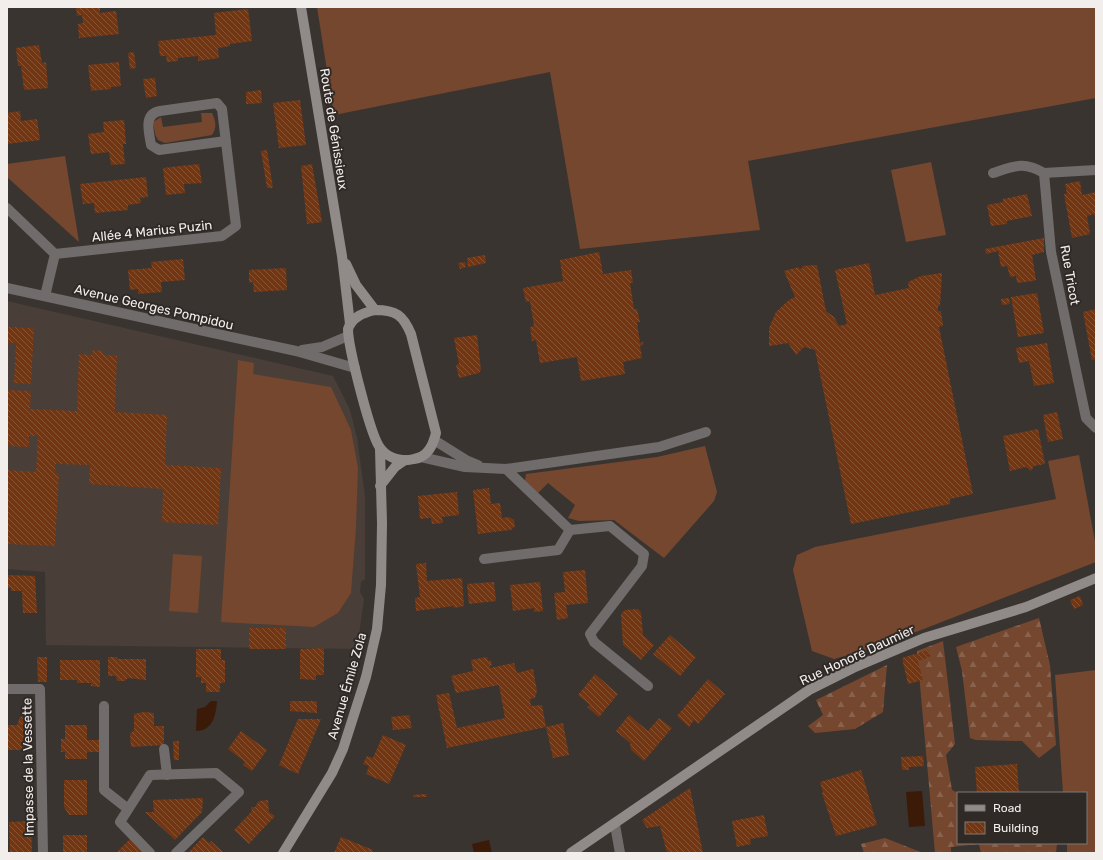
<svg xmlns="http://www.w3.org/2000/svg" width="1103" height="860" viewBox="0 0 1103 860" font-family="Rubik,sans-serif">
<defs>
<pattern id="forest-firs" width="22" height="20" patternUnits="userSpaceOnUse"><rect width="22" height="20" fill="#75472f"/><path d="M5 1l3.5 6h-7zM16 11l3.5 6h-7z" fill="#89624d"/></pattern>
<pattern id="building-back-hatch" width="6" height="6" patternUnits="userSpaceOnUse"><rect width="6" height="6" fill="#733612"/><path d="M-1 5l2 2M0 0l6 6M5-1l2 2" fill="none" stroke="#875335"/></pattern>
</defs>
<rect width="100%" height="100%" fill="#3a3431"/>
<path fill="#493e38" d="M7,301L333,376L350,410L357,438L365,496V579L361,582L360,592L364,599L357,649L46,645L45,572L7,569Z"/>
<g fill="#75472f">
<path d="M317,7H1096V98L748,161L760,230L580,249L550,72L334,115Z"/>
<path d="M201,113H212C216,122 217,127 212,135L165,143L158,140L155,134L153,122L161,117L163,127L202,122Z"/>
<path d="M65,156L79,242L7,177V164Z"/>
<path d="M931,162L946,235L906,242L891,170Z"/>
<path d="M238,360L254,363L253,374L331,387L351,430L358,468L356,527L351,593L338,613L314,627L221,622Z"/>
<path d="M705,446L717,492L714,501L664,558L614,520L579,521L568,518L575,505L548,483L538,493L525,481L526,474L657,457Z"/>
<path d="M1079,455L1096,547V562L880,646L834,659L812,651L793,570L797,555L815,547L1056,499L1048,461Z"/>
<path d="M173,554L202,556L198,613L169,611Z"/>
<path d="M1096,670V853H1067V843H1086V793H1063L1055,675Z"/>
</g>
<g fill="url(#forest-firs)">
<path d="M1039,618L1050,665L1056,745L1039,758L1022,741L976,740L970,738L962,671L956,647Z"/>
<path d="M943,641L955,744L946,755L952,790L958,793V843H1057L1056,853H981L979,844L951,847V853H935L917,651Z"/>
<path d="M887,665L883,712L855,729L815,733L808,726L823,715L816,700Z"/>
<path d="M885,838L923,853H864L861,844Z"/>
</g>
<g fill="#3b1a08">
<path d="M211,701H217C216,715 213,731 196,731L197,709L205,707Z"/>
<path d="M922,791L925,826L909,827L906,792Z"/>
<path d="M489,840L492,853H474L472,844Z"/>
</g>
<g fill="url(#building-back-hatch)">
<path d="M76,7H100V13L116,11L119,34L79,38L78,24L83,23L82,15L77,16Z"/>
<path d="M248,9L252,41L230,44V46L218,48L219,58L198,61V56L178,58V61L167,62L166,56H160L158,41L216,35L214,13Z"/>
<path d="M39,45L42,63L46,62L48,88L24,90L21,66H18L16,48Z"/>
<path d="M134,52L136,68L130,69L128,53Z"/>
<path d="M119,62L121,86L111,87V89L91,91L88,65Z"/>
<path d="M155,78L157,96L146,98L143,79Z"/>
<path d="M261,90L262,103L246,104V92Z"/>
<path d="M300,100L306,145L279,148L273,103Z"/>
<path d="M20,111L21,121L37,119L40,140L7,144V113Z"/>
<path d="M124,120L126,144H123L125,164L111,165L109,152L91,154L88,134L104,132L103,122Z"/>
<path d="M267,150L273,188H267L261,151Z"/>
<path d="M199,164L202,183L184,184L185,193L166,195L163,168Z"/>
<path d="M312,164L322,222L307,224L301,166Z"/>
<path d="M146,177L148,197L140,198L141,203L128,205V210L95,213L94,203L83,204L80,184Z"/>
<path d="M1080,181L1082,195L1096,192V222L1094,214L1087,216L1090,234L1072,238L1064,194H1067L1065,184Z"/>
<path d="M1027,194L1032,216L1007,221V224L991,226L987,205L1003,202V199Z"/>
<path d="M1044,238V252L1032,255L1036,280L1033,281L1017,283L1016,276L1010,277L1007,266L1001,267L998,251L986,254L985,249Z"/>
<path d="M599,252L603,274L631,270L633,283H630L634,309H637L640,322H637L640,343L643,342V345L640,346L642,358L623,362L625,374L581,381L577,357L540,363L536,340L532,341L530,327L534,326L530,301L526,302L523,288L563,281L560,260Z"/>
<path d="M485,255L486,263L468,267L467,258Z"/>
<path d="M183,259L185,280L161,282L162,292L138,294V289L130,290L128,270L152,268L151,262Z"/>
<path d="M465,262L466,267L460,269L458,263Z"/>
<path d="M869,263L875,295L909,288L908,282L921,276L942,273L940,306H938V311H941L943,326L939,327L973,494L950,499V504L851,524L815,350L804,347L796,355L788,343L769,346V328L776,312L789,300L795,297L784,271L799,267V269L803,268L802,266L817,265L826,311L834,317L839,326L847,324L835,270Z"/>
<path d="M286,268L287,290L254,292L253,282L249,283V270Z"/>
<path d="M1037,293L1044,333L1018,337L1011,297Z"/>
<path d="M1009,298L1010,304L1002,305L1001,299Z"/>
<path d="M1096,309V359L1092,360L1083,312Z"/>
<path d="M7,327L34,328L31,384L14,383L16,343H7Z"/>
<path d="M477,335L481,370L479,373L459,378L456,365L459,364L454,338Z"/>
<path d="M1047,343L1054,383L1034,386L1029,361L1019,363L1016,348Z"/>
<path d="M93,350L103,351V355L117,356L115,412L167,415L165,465L221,468L218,525L162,522L163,489L89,484L90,465L56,464L55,473H59L55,546L7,544V470L36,472L38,436H29V447L7,446V390L31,391L30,409L77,411L79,354L92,355Z"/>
<path d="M1057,412L1063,439L1048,442L1043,415Z"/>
<path d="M1038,429L1045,464L1034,466L1031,471L1026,467L1010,471L1003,436Z"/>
<path d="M489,488L491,504L500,503L502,518L509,517L514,520L515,526L511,530L478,534L473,490Z"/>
<path d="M457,492L459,515L442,517L443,523L432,524L431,518L420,519L418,496Z"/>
<path d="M426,563L427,581L462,578L464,606L454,608V606L416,611L415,598L420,597L416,564Z"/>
<path d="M585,570L588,603L566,605L568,618L557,620L554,593L565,592L563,572Z"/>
<path d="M7,575L35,576L37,613H23L22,591H11V588H7Z"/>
<path d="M494,582L496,601L469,604L467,584Z"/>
<path d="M540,582L543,611L534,612V608L513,611L510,585Z"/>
<path d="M1080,596L1083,605L1074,609L1070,600Z"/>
<path d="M638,609L641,612L643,635L654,645L641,660L623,645L621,614L625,610Z"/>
<rect x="249" y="628" width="37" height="21"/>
<path d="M670,635L696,657L680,676L653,654Z"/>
<path d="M324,648V675H316V680L300,679V649Z"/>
<path d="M196,649H221V660H225V683H220V692H206V683H201V677H196Z"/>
<path d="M928,650L932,656L918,661L923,680L908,684L902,658Z"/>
<path d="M37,657H47V682H38Z"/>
<path d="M108,657H117L118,659H146V680L128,678L125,681H117L116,676H108Z"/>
<path d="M487,657L488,661L491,660L492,665L490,666V668L514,663L517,673L533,669L537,691L535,698L530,699L531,706L542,705L546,727L447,748L436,695L449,693L457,728L505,718L499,685L456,693L451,676L473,671L471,660Z"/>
<path d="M60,660H100V687L91,686V683H77V680H60Z"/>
<path d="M595,674L618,694L599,717L587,707L590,705L578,695Z"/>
<path d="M708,679L725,694L698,724L694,720L689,727L677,716Z"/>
<path d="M290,701H317V713L290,711Z"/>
<path d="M144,712L154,713V726H164V745L131,747L130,734L134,730V714Z"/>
<path d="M409,715L412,728L393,730L391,717Z"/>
<path d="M629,715L648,731L659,718L672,728L644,761L631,750L630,743L616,731Z"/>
<path d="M31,716V740H27V750H7V725H17L20,717Z"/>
<path d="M298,719H321L298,774L279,765Z"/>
<path d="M563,723L569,755L553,758L546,727Z"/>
<path d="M65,725H87V740H99V752H87V759H65V752H61V739H65Z"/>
<path d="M241,731L267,750L252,771L243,765L245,762L228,749Z"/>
<path d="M383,735L406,745L389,784L366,774L369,766L363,764L367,756L373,758Z"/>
<path d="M173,741H179V760H174Z"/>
<path d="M923,756L924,766L909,767V770H902L901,757Z"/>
<path d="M1017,764L1019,792L977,793L975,767Z"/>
<path d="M861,770L877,825L836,836L822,793L823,792L820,782Z"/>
<path d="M64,780H87V815H69L64,807Z"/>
<path d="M690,788L703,853H667L660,826L647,828L642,820Z"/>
<path d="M426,794L427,797H413V795Z"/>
<path d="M203,798L202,812L175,840L145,812H154L153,800Z"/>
<path d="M268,800L269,812L275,816L249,844L234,830L252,811L251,807H255L259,801Z"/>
<path d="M764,815L768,836L750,839L751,844L737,847L732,821Z"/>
<path d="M31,821L32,853H10L9,822Z"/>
<rect x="63" y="835" width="24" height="18"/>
<path d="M203,837L209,843L211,841L224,853H188Z"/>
<path d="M341,837L373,850L371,853H334Z"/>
<path d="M130,839L144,853H116Z"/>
</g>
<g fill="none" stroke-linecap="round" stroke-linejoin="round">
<g stroke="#706c6b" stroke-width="10">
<path d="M1096,170L1044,173L1051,252L1086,418L1096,428"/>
<path d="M993,173C1014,166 1024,161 1044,173"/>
<path d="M7,208L55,254L45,296"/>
<path d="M55,254L222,236L236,226L222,109L217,103L160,111C143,114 149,132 151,145L159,150L226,141"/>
<path d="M7,288L296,351L355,368"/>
<path d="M302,350L322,347L348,336"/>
<path d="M434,440L466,460L478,465"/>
<path d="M421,457L465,467L506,469L659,447L706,432"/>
<path d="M506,469L570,530L610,526L644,554L642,566L590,634L594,642L648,686"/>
<path d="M484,559L558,550L570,530"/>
<path d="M7,689H40L43,853"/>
<path d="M104,706V790L128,809"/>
<path d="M164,749L167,775"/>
<path d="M615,825L620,853"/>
<path d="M150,853L120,822L150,775L216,773L239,792L176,853"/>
</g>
<g stroke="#908b88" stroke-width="10">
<path d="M301,7L342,256L350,324"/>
<path d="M346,264L356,285L375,310"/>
<path d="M375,310C396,310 403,315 411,334L436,433C433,445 428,457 414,459C402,462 389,459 381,449C371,439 348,346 348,329C352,317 363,313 375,310Z"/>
<path d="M380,486L395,467L405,460"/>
<path d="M283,853L332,773L343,749L366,677L377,629L381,585L382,523L380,449"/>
<path d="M571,853L809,690L853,668L924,638L1026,607L1096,578"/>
</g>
</g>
<g text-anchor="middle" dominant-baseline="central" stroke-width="4" stroke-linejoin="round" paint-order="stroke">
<g font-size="13" fill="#f2eeec" stroke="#302a27">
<text transform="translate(334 129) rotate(81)">Route de Génissieux</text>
<text transform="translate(152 231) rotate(-6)">Allée 4 Marius Puzin</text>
<text transform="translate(1070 275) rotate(80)">Rue Tricot</text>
<text transform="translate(154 307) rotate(13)">Avenue Georges Pompidou</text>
<text transform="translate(857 655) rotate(-25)">Rue Honoré Daumier</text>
<text transform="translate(347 686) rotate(-74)">Avenue Émile Zola</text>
<text transform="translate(28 767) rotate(-91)">Impasse de la Vessette</text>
</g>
</g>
<rect width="1103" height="860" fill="none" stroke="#f2eeec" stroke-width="16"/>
<rect x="957" y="792" width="130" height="52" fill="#302a27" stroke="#7e7876"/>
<rect x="965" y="805" width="20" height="6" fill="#908b88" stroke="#7e7876"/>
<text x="993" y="812" font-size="12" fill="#f2eeec">Road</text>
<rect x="965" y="822" width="20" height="12" fill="url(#building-back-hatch)" stroke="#7e7876"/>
<text x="993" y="832" font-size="12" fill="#f2eeec">Building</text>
</svg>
